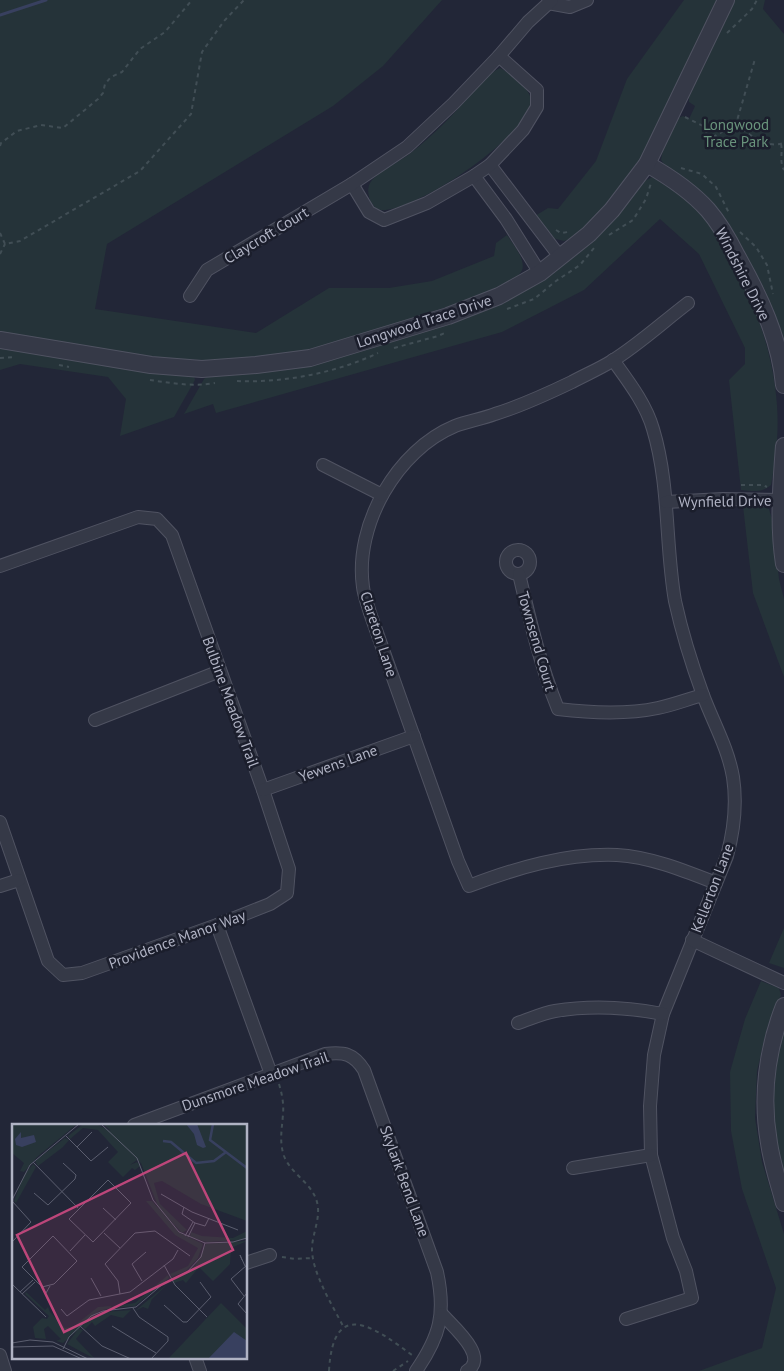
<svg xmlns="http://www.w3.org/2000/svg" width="784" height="1371" viewBox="0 0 784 1371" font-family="'PT Sans',sans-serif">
<rect width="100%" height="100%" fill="#222637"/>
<g fill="#253339">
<path d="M0,0H442L383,66L333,106L107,244L95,309L256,333L329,288H389L432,281L494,256L496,243L507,235C513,244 528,262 521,272C509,290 449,306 428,313C381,328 335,345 286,354C259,360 230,361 203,360C135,358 67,344 0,333Z"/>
<path d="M684,0H719L649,146L628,178L600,211L573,238L564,241L552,238L535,216L548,208L558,209L596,161L627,79Z"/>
<path d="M735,0H765L763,9L784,34V345L769,303L661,160L663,149L678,118L683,116L689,119L695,106L689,102V97Z"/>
<path d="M500,68C508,72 527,86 530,96C540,130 413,214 381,210C371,209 365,192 370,183C378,171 401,161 412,152C432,136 450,118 467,99C477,89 486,74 500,68Z"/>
<path d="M652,177C669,185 685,196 698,210C707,219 713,231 720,241C751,290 773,348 777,405C779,432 776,459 771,485C762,493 753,491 741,490L729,380L745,364V348L699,254L660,219L584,290L502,332L216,413L213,404L184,414L204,379L209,375L241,374L282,370L324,362L507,299L643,182Z"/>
<path d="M0,347L194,375L195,380L174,417L120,436L126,399L108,377L20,364L0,370Z"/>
<path d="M743,506H761L769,509L772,519L779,579L784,599V677L753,593Z"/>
<path d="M784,928V968L769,963Z"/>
<path d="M761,981L779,988L781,995L768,1025L757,1071L755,1118L762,1162L784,1234V1371H699L762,1348L776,1288L742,1189L731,1131L730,1072L745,1019Z"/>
<path d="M784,1026V1190L772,1146L770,1075Z"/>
</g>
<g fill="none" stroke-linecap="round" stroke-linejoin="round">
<path stroke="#38405f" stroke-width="3" d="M0,15L46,0"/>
<g stroke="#505362" stroke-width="14">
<g id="minor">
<path d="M548,3L570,7L587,0"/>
<path d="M490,165L560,257"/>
<path d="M474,176L506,219L540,273"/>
<path d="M352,184L369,212L384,220L427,203L474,176L490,165L523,130L537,107V90L499,56"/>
<path d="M190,296L207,270L352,184L407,147L454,103L499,56L528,22L552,0"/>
<path d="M688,303C663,322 638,345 612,361C599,369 585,375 572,382C547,394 521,406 495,414C482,419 468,421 455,426C397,450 354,525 363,587C364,596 368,605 370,613L458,861L469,886C516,868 566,853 617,855C651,857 685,871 716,883"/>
<path d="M613,360C628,381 646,404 653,429C670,485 665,544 675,601C682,633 692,665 703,695C713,722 728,748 733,777C737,803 734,830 727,856L663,1014L654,1055L650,1106L651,1155L673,1238L686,1271L692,1298L626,1319"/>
<path d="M323,465L382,495"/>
<path d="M666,502L723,499L784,500"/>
<circle cx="518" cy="562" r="12"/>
<path d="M0,566L138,517L157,519L172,535L263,790L289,869L287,893L270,904L217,925L82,973L63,975L48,961L0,822"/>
<path d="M519,574C530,621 540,664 558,709C591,713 625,715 658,708C673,705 688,699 703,695"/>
<path d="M95,720L220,671"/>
<path d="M263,790L414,736"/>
<path d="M0,886L19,880"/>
<path d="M217,925L271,1074"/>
<path d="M692,940L784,983"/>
<path d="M518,1023C530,1019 543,1013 555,1011C591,1005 627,1007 663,1014"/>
<path d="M134,1125L325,1054C344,1052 353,1053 364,1070L437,1272C446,1314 440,1336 416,1371"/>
<path d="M573,1168L651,1155"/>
<path d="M246,1263L270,1255"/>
<path d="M442,1314C452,1326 490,1357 467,1371"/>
<path d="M0,1355L5,1371"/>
<path d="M195,1357L200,1371"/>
</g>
</g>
<g stroke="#505362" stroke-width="18">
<g id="tertiary">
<path d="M647,164C670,177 691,191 708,210C720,224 729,240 737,256C759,295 780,339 784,385"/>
<path d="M0,340L151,365L202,369L256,365L310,358L448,316L499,296L540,273L589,234L612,210L647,164L726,0"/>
<path d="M784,446C781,485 778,525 784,564"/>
<path d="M784,1006C767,1049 761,1097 769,1143C772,1164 779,1184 784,1203"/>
</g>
</g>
<g stroke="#414e55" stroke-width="2" stroke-dasharray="4 4" stroke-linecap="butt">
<path d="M727,33L752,9L757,0"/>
<path d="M685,117L703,126L710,139"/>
<path d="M736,124C751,135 764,149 784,143"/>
<path d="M706,141L736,124L755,59"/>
<path d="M781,144C783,153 779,161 784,170"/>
<path d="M0,146L1,143L17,131L41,125L63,128L98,99L103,93L105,84L111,77L122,72L140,49L165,32L192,0"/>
<path d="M681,168L702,174L716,187L729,213"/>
<path d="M556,230L561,233L568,232"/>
<path d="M740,232L756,247L767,265L773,294"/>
<path d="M0,233L5,244L20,241L140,171L191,114L202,52L224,21L244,0"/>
<path d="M609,235L633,220L646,199L651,183"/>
<path d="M0,254L5,244"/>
<path d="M507,309L534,299L556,281L580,265L594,248"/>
<path d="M394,348L438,336L447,332"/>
<path d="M0,358L15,357"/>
<path d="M59,365L69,367"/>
<path d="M150,380C171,383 193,387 215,383"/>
<path d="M237,381C283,383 336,373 378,353"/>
<path d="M741,485H763L767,487"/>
<path d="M279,1084C282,1094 284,1104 283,1114C282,1129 279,1141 284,1156C291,1174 312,1183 317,1202C321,1217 313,1232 312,1247C311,1272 333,1306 344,1328"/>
<path d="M282,1257L295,1259L312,1258"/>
<path d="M329,1371C333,1297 374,1327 412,1355"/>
<path d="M393,1371L408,1361"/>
</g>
<use href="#minor" stroke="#353947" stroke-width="12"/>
<use href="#tertiary" stroke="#353947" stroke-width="16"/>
</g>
<g text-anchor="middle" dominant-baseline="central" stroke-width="5" stroke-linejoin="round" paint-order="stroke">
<g font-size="15" fill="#69937c" stroke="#1b1e2c">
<text x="736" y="124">Longwood<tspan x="736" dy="17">Trace Park</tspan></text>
</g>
<g font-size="15" fill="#b0b3c4" stroke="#1b1e2c">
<text transform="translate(266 235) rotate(-31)">Claycroft Court</text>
<text transform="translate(743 274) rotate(63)">Windshire Drive</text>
<text transform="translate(424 321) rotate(-18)">Longwood Trace Drive</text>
<text transform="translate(725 501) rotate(-1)">Wynfield Drive</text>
<text transform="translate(379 634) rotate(72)">Clareton Lane</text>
<text transform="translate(537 641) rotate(74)">Townsend Court</text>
<text transform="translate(231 702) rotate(70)">Bulbine Meadow Trail</text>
<text transform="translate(338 763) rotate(-20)">Yewens Lane</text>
<text transform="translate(712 888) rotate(-69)">Kellerton Lane</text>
<text transform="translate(177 939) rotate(-20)">Providence Manor Way</text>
<text transform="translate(255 1081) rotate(-19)">Dunsmore Meadow Trail</text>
<text transform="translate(405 1181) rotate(70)">Skylark Bend Lane</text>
</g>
</g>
<g transform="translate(12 1124)">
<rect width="235" height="235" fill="#222637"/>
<path d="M3,0H65L25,33L12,48L8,47L12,39L0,29V3ZM91,0H235V97L189,80L150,57L142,59L148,80L175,106L170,109L147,85L129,39L125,36L118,41L125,38L128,42L123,46L120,44L111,53L96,38L106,28L86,6L71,4L58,15L56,12L70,1H86L99,7ZM53,14L57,16L51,23L26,42L23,37ZM21,40L24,43L4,79L2,77L12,51ZM134,77H140L168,109L191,120L186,134L174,147L160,153L158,150L176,142L186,124L163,111ZM235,107V113L229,116L195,118L178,113L179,108L190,112L221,114ZM235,117L219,124L218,140L201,157L187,143L174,159L171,156L162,159L161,156L183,142L194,120ZM156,151L157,154L123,182L102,184L101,182L123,179ZM159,157L140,175L136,185L131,183L123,187ZM14,168L33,186L36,183L38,188L53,204L62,202L86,183L99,182V184L87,187L51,219L44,217L49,215L36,202L32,205L34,215L23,214L21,203L30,194L35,195L37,192L13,170ZM209,179L235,205V235H156ZM119,186L111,194L99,191L83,202L80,198L73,205L70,202L79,193L92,188ZM67,204L71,206L64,215L83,235L55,220Z" fill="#253339"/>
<path d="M185,0L194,23L191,24L185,21L182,10L174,0ZM9,8V14L22,11L24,18L10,23L4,21L3,15ZM222,208L235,217V235H196Z" fill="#38405f"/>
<path fill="none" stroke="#38405f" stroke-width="2.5" d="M201,0L198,16L235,44M151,17L159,18L184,39L202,37L214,28"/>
<path fill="none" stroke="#5b5e6f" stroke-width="1" d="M89,0L125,34L141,76L167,108L193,119L221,118L235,114M54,12L79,37L96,23M65,23L80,8M21,38L66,84M96,56L119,79L81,118L57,95ZM22,69L36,81L63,55L64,51L51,39M149,70L180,88L226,106M0,76L18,41L67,0M0,77L19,98L0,118M172,83L170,90L183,99L193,102L197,94M91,84L104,96M92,109L108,124M41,112L65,137L42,160L30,163L10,143ZM173,112L181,98M176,113L183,99M58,127L73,111M230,136L228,131L233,142M152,141L163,161L195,193M79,154L89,172M130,157L120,140L134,128M0,160L34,193M29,163L34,169L38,162M8,168L21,156M235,169L226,180L235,190M10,170L23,158M108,170L106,157L93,140L123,109L143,107L178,132M232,172L219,155L235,141M152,181L171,198H175L199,173L188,158M121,184L127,193L156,213V217L139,235M49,185L55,192L77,176L118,168L161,135L166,126M68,202L90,222L119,235M100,202L144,229M0,219L18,216L41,218L76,235M0,223L41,222L70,235M51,225L57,213L79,192L91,187L124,183L152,159L175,148L189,133L193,119M5,235H39"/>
<path fill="#bd467a" fill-opacity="0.15" stroke="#bd467a" stroke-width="2.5" d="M174,29L221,126L52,208L5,111Z"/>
<rect width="235" height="235" fill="none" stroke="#b0b3c4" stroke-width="2.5"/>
</g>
</svg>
